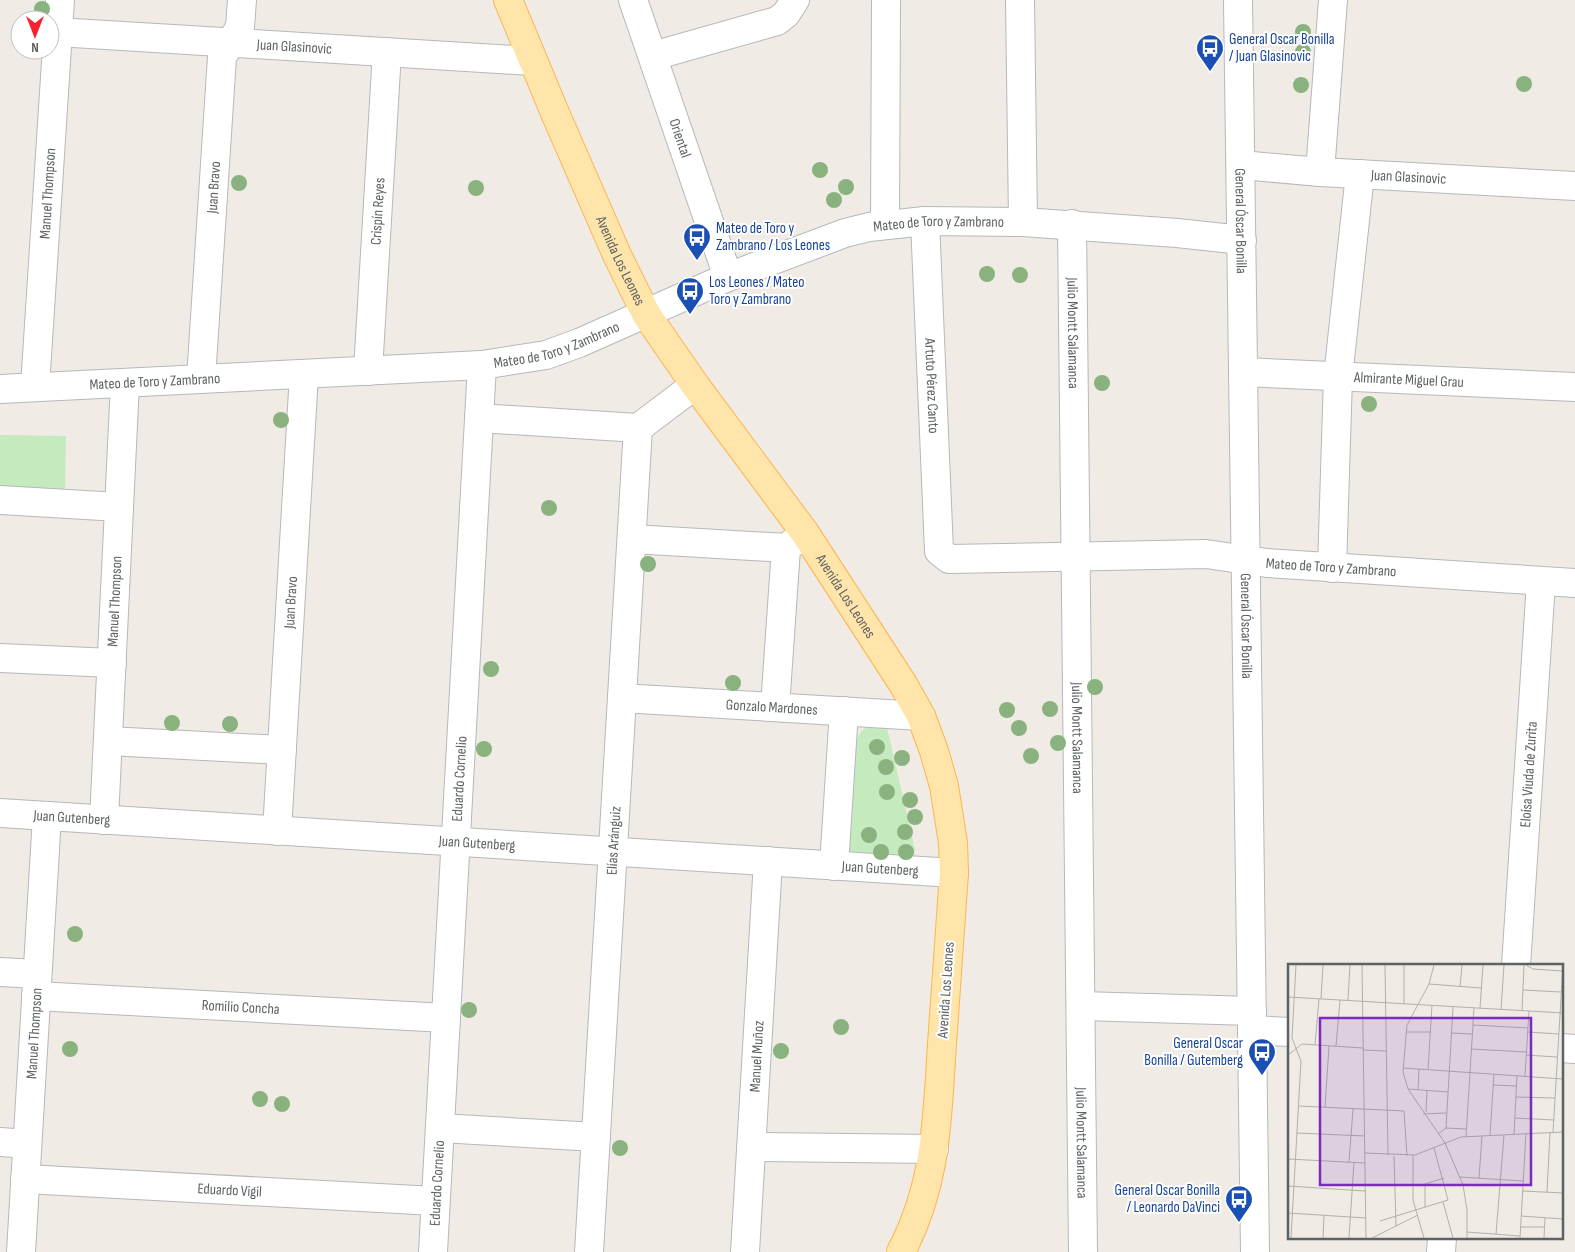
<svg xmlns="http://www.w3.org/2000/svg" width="1575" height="1252" viewBox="0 0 1575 1252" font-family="'Sofia Sans Condensed',sans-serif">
<rect width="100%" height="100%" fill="#f0ebe4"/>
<g fill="#c4eabe">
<path d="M0,435L66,436L65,490L0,487Z"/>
<path d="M877,725L887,728L915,850L910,863L843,857C845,834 850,747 860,733C865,727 871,726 877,725Z"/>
</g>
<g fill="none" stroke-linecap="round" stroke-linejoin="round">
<g stroke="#b5b8bc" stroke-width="30">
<g id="minor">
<path id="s1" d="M633,0L728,277"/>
<path d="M1020,0L1023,222"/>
<path id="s2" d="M1238,0L1255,1252"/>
<path id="s3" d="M57,32L532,61"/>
<path d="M653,56L777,21L786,14L795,0"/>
<path id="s4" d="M1241,165L1320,172L1575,186"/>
<path d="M1320,172L1333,0"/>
<path id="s5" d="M925,221L939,551L949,559L1206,554L1267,563L1575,583"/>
<path id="s6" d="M1072,224L1083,1252"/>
<path d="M885,225L886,0"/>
<path id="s7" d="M368,371L387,52"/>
<path id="s8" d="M1243,372L1575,387"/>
<path id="s9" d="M201,379L222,57L240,27L242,0"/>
<path id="s10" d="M35,387L60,0"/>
<path id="s11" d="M0,389L482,365L546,355L579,343L728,277L845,233L869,227L925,221L1023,222L1177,233L1242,240"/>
<path d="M479,418L638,428L695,385"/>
<path d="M0,500L119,507"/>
<path d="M632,539L786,548L805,533"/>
<path d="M1332,568L1338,377L1360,174"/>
<path d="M0,658L112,663"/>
<path id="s12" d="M622,698L921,716"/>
<path d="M775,707L786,548"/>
<path d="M108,741L282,750"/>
<path id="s13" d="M0,813L954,873"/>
<path id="s14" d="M104,820L125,383"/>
<path id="s15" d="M277,831L304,374"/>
<path d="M834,866L844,711"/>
<path id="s16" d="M1516,966L1541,582"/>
<path d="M0,972L37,974"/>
<path id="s17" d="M36,996L446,1018"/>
<path d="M1081,1006L1252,1011"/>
<path d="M1252,1030L1289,1032"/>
<path d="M1561,1048L1575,1049"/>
<path d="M440,1128L596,1137"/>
<path d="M0,1142L27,1144"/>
<path d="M751,1147L934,1149"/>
<path id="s18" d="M25,1179L435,1201"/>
<path id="s19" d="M21,1252L47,816"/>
<path id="s20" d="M433,1252L482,365"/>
<path id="s21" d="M589,1252L638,428"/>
<path id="s22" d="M745,1252L768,861"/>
<path d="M1441,1252L1442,1238"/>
</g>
</g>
<g stroke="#feb44f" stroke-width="30">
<g id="major">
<path id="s23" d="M508,0L555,113L617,255L646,314L695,385L805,533L903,684L921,716L934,751L944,786L953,843L954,873C950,930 946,987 942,1044C937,1120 937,1183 901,1252"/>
</g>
</g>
<use href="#minor" stroke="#fff" stroke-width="28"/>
<use href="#major" stroke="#ffe5aa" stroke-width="28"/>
</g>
<g fill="#89b27f">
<circle cx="42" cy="9" r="8"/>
<circle cx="1303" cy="32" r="8"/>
<circle cx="1303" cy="52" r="8"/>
<circle cx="1524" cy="84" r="8"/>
<circle cx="1301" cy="85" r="8"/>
<circle cx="820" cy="170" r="8"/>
<circle cx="239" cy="183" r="8"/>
<circle cx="846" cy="187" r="8"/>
<circle cx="476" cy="188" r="8"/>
<circle cx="834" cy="200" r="8"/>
<circle cx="987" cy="274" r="8"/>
<circle cx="1020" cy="275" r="8"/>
<circle cx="1102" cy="383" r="8"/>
<circle cx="1369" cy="404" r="8"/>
<circle cx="281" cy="420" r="8"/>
<circle cx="549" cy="508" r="8"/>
<circle cx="648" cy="564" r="8"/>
<circle cx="491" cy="669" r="8"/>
<circle cx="733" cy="683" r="8"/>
<circle cx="1095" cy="687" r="8"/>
<circle cx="1050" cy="709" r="8"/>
<circle cx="1007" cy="710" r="8"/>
<circle cx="172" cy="723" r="8"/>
<circle cx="230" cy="724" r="8"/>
<circle cx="1019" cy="728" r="8"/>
<circle cx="1058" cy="743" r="8"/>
<circle cx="877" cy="747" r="8"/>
<circle cx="484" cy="749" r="8"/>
<circle cx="1031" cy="756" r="8"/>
<circle cx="902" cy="758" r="8"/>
<circle cx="886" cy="767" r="8"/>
<circle cx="887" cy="792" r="8"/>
<circle cx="910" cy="800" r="8"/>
<circle cx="915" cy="817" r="8"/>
<circle cx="905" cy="832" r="8"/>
<circle cx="869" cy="835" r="8"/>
<circle cx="881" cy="852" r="8"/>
<circle cx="906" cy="852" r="8"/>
<circle cx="75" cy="934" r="8"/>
<circle cx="469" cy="1010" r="8"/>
<circle cx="841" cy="1027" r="8"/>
<circle cx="70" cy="1049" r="8"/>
<circle cx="781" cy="1051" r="8"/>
<circle cx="260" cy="1099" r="8"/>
<circle cx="282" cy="1104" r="8"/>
<circle cx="620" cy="1148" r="8"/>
</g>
<defs>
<g id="bus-pin" transform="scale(1.4375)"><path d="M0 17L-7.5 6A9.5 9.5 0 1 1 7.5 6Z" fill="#1a4fb4" stroke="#fff"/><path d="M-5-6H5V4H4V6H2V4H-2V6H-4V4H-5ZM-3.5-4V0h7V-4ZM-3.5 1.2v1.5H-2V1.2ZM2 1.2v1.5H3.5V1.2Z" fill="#fff"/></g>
</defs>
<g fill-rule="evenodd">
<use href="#bus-pin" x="1210" y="48"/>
<use href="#bus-pin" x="697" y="237"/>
<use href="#bus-pin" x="690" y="291"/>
<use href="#bus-pin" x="1262" y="1052"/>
<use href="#bus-pin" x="1239" y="1199"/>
</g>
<g text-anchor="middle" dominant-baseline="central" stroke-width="4" stroke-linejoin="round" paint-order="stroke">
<g font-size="15" fill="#164399" stroke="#fff" text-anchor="start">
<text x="1229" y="39">General Oscar Bonilla<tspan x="1229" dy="17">/ Juan Glasinovic</tspan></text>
<text x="716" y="228">Mateo de Toro y<tspan x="716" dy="17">Zambrano / Los Leones</tspan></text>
<text x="709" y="282">Los Leones / Mateo<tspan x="709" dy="17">Toro y Zambrano</tspan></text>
<text x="1243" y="1043" text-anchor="end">General Oscar<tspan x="1243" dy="17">Bonilla / Gutemberg</tspan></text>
<text x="1220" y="1190" text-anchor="end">General Oscar Bonilla<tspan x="1220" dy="17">/ Leonardo DaVinci</tspan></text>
</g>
<g font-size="15" fill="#5c6266" stroke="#fff">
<text stroke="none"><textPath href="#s3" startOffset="238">Juan Glasinovic</textPath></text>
<text stroke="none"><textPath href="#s1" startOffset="146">Oriental</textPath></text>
<text stroke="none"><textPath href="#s4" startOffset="168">Juan Glasinovic</textPath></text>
<text stroke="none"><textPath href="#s9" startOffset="192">Juan Bravo</textPath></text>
<text stroke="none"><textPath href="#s10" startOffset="194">Manuel Thompson</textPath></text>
<text stroke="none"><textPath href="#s7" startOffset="160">Crispín Reyes</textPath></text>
<text stroke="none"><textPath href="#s2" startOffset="221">General Óscar Bonilla</textPath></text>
<text stroke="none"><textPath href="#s11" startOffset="965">Mateo de Toro y Zambrano</textPath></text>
<text stroke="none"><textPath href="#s23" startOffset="284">Avenida Los Leones</textPath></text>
<text stroke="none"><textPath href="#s6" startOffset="109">Julio Montt Salamanca</textPath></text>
<text stroke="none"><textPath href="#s11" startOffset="560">Mateo de Toro y Zambrano</textPath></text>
<text stroke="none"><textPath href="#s8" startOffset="166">Almirante Miguel Grau</textPath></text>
<text stroke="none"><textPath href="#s11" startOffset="155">Mateo de Toro y Zambrano</textPath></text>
<text stroke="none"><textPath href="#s5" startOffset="165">Artuto Pérez Canto</textPath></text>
<text stroke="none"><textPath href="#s5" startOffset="726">Mateo de Toro y Zambrano</textPath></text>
<text stroke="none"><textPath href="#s23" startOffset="689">Avenida Los Leones</textPath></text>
<text stroke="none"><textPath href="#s14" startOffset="219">Manuel Thompson</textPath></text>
<text stroke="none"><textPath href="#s15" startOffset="229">Juan Bravo</textPath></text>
<text stroke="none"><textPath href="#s2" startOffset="626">General Óscar Bonilla</textPath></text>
<text stroke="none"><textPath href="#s12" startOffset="150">Gonzalo Mardones</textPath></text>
<text stroke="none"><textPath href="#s6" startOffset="514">Julio Montt Salamanca</textPath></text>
<text stroke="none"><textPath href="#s16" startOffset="192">Eloísa Viuda de Zurita</textPath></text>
<text stroke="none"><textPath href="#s20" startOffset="474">Eduardo Cornelio</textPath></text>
<text stroke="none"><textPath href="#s13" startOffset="72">Juan Gutenberg</textPath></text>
<text stroke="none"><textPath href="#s21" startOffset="412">Elías Aránguiz</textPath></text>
<text stroke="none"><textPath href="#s13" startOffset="478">Juan Gutenberg</textPath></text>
<text stroke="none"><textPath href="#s13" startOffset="882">Juan Gutenberg</textPath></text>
<text transform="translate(946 990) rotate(-86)">Avenida Los Leones</text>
<text stroke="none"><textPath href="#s17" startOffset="205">Romilio Concha</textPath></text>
<text stroke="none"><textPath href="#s19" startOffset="219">Manuel Thompson</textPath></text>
<text stroke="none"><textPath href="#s22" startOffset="196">Manuel Muñoz</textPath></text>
<text stroke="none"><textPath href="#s6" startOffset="919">Julio Montt Salamanca</textPath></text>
<text stroke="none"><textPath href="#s20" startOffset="69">Eduardo Cornelio</textPath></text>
<text stroke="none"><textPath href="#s18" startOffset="205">Eduardo Vigil</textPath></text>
</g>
</g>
<g transform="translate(1288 964)">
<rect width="275" height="275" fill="#f0ebe4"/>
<path fill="none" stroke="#b1b0ae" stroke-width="1" d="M74,1L78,274M97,1L100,191M116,1V40M146,1L141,20L119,61L115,108L120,125L157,179L175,221L179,246V274M238,1L245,5L274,7M141,20L193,24M172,23L174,1M235,26L273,28M0,33L275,49M33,35L35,1M60,36L62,1M192,44L195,1M213,46L216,1M234,47L236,1M185,61L240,64M118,68H142M239,68L271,70M163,69L184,70M27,81L31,35M48,82L52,36M183,85L238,88M75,86L98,87M0,91L14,80L75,84M238,91L269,93M115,104L275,115M140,106L144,41M237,112L241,47M205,121L228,122M120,125L160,128M130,126L131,105M228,133L267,134M11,142L116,147L119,192M37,143L41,82M138,148L139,127M135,150L158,149M227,154L266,156M158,164L165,43M265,168L275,1M9,169L77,172M150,170L158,164L179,165M226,170L229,112M202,171L206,110M178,173L186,44M77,189L127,191L173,173L275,168M125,191V236L136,274M106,192L108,262M0,195L77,199M61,198L65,145M172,213L235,217M191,214L194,172M0,222L77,227M235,227L275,229M259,228L262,168M155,238L165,274M137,243V220L156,214M0,249L78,254M233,252L275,255M92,257L160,236L146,184M233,263H256M179,268L232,272M208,270L216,171M3,274L13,97L4,74L8,1M35,274L36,252M61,274L66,198M84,274L130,251M232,274L238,169M256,274L257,254"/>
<path fill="#7b2cbf" fill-opacity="0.15" stroke="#7b2cbf" stroke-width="2.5" d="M32,54H243V221H32Z"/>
<rect width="275" height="275" fill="none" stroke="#5c6266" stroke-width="2.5"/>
</g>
<g transform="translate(35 35) rotate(180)"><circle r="24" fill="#ffffff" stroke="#bec0c2"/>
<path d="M0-4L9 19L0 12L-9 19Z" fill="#f9212e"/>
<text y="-8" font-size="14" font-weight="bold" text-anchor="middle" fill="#5c6266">N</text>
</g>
</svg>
